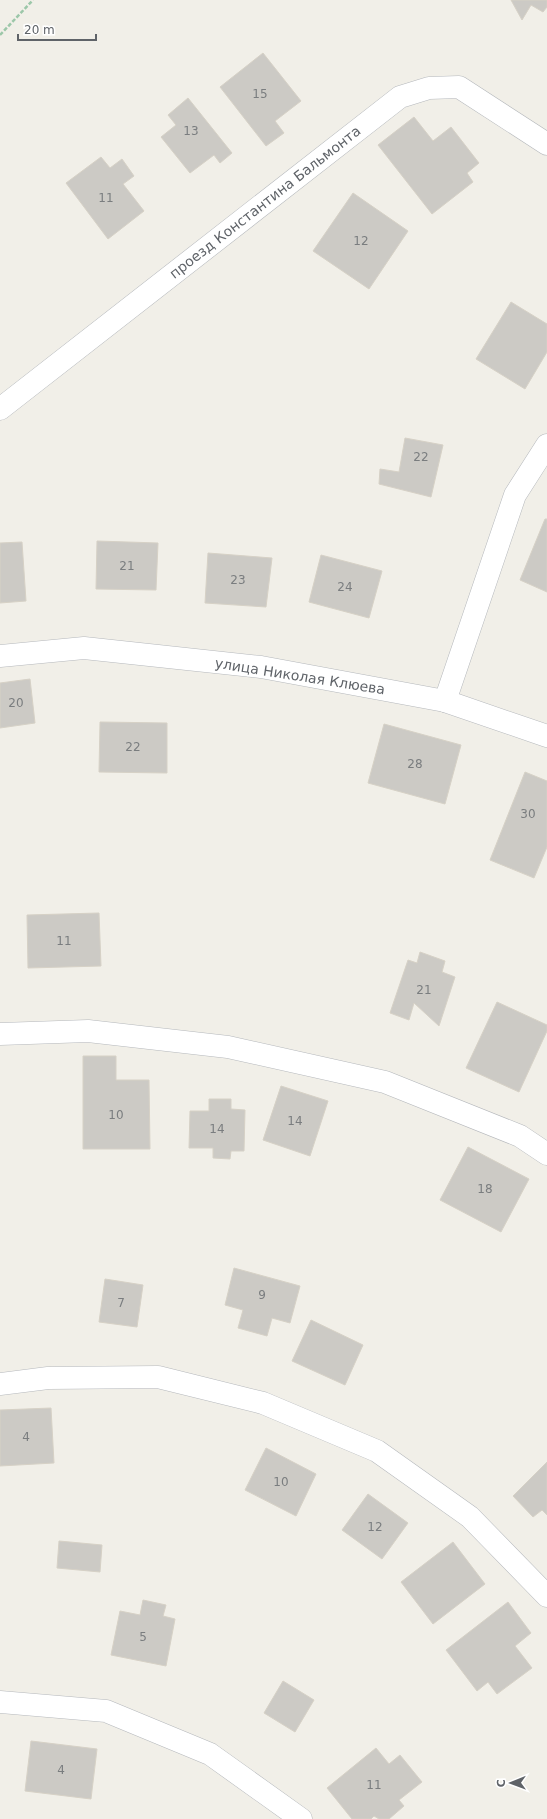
<svg xmlns="http://www.w3.org/2000/svg" width="547" height="1819" viewBox="0 0 547 1819" font-family="'DejaVu Sans',sans-serif">
<rect width="100%" height="100%" fill="#f1efe8"/>
<g fill="#cccac5" stroke="#d6d1c6">
<path d="M511,0H547V7L543,12L531,5L522,20Z"/>
<path d="M263,53L301,101L275,121L284,133L266,146L220,87Z"/>
<path d="M188,98L232,153L220,163L214,155L190,173L161,137L176,125L168,115Z"/>
<path d="M414,117L433,141L451,127L479,163L467,173L473,182L432,214L378,145Z"/>
<path d="M101,157L110,168L122,159L134,176L123,184L144,211L108,239L66,183Z"/>
<path d="M353,193L408,231L369,289L313,251Z"/>
<path d="M511,302L547,324V352L525,389L476,359Z"/>
<path d="M405,438L443,445L431,497L379,484L380,469L399,472Z"/>
<path d="M545,519H547V592L520,580Z"/>
<path d="M97,541L158,543L156,590L96,589Z"/>
<path d="M22,542L26,601L0,603V543Z"/>
<path d="M208,553L272,558L266,607L205,603Z"/>
<path d="M321,555L382,571L369,618L309,602Z"/>
<path d="M30,679L35,723L0,728V683Z"/>
<path d="M100,722L167,723V773L99,772Z"/>
<path d="M384,724L461,745L445,804L368,783Z"/>
<path d="M525,772L547,781V847L534,878L490,860Z"/>
<path d="M99,913L101,966L28,968L27,915Z"/>
<path d="M420,952L445,961L442,972L455,977L439,1026L414,1003L409,1020L390,1013L408,960L417,963Z"/>
<path d="M497,1002L547,1025V1031L519,1092L466,1068Z"/>
<path d="M83,1056H116V1080H149L150,1149H83Z"/>
<path d="M281,1086L328,1101L310,1156L263,1140Z"/>
<path d="M209,1099H231V1109L245,1110L244,1151H231L230,1159L213,1158V1148H189L190,1111H209Z"/>
<path d="M468,1147L529,1179L501,1232L440,1200Z"/>
<path d="M234,1268L300,1286L290,1323L272,1318L267,1336L238,1328L243,1310L225,1305Z"/>
<path d="M105,1279L143,1285L137,1327L99,1322Z"/>
<path d="M311,1320L363,1345L345,1385L292,1361Z"/>
<path d="M51,1408L54,1463L0,1466V1410Z"/>
<path d="M266,1448L316,1474L296,1516L245,1490Z"/>
<path d="M547,1462V1515L542,1510L533,1517L513,1496Z"/>
<path d="M368,1494L408,1523L382,1559L342,1530Z"/>
<path d="M59,1541L102,1545L100,1572L57,1568Z"/>
<path d="M453,1542L485,1584L433,1624L401,1582Z"/>
<path d="M143,1600L166,1605L163,1616L175,1619L166,1666L111,1655L120,1611L140,1615Z"/>
<path d="M508,1602L531,1633L515,1646L532,1668L497,1694L488,1682L477,1691L446,1650Z"/>
<path d="M283,1681L314,1700L295,1732L264,1713Z"/>
<path d="M31,1741L97,1749L91,1799L25,1791Z"/>
<path d="M376,1748L389,1764L400,1755L422,1782L399,1800L404,1806L389,1819H379L374,1816L371,1819H352L327,1788Z"/>
</g>
<g fill="none" stroke-linecap="round" stroke-linejoin="round">
<g stroke="#b5b8bc" stroke-width="23">
<g id="minor">
<path d="M0,409L400,97L429,88L459,87L547,144"/>
<path d="M0,656L84,648L261,667L445,701L547,736"/>
<path d="M445,701L515,495L547,445"/>
<path d="M0,1034L88,1031L228,1047L385,1082L520,1136L547,1154"/>
<path d="M0,1384L48,1378L158,1377L263,1403L377,1451L470,1517L547,1596"/>
<path d="M0,1702L106,1711L210,1754L301,1819"/>
</g>
</g>
<path stroke="#9cc7a9" stroke-width="2.5" stroke-dasharray="4 2" stroke-linecap="butt" d="M0,35L33,0"/>
<use href="#minor" stroke="#fff" stroke-width="22"/>
</g>
<g text-anchor="middle" dominant-baseline="central" stroke-width="3" stroke-linejoin="round" paint-order="stroke">
<g font-size="12" fill="#7a7d7f">
<text x="260" y="94">15</text>
<text x="191" y="131">13</text>
<text x="106" y="198">11</text>
<text x="361" y="241">12</text>
<text x="421" y="457">22</text>
<text x="127" y="566">21</text>
<text x="238" y="580">23</text>
<text x="345" y="587">24</text>
<text x="16" y="703">20</text>
<text x="133" y="747">22</text>
<text x="415" y="764">28</text>
<text x="528" y="814">30</text>
<text x="64" y="941">11</text>
<text x="424" y="990">21</text>
<text x="116" y="1115">10</text>
<text x="295" y="1121">14</text>
<text x="217" y="1129">14</text>
<text x="485" y="1189">18</text>
<text x="262" y="1295">9</text>
<text x="121" y="1303">7</text>
<text x="26" y="1437">4</text>
<text x="281" y="1482">10</text>
<text x="375" y="1527">12</text>
<text x="143" y="1637">5</text>
<text x="61" y="1770">4</text>
<text x="374" y="1785">11</text>
</g>
<g font-size="14" fill="#5f6368" stroke="#fff">
<text transform="translate(265 202) rotate(-38)">проезд Константина Бальмонта</text>
<text transform="translate(300 676) rotate(9)">улица Николая Клюева</text>
</g>
</g>
<g transform="translate(511 1783) rotate(269)" stroke="#ffffff" stroke-width="3" paint-order="stroke">
<path d="M0-3L7 15L0 10L-7 15Z" fill="#5f6368"/>
<text y="-6" font-size="11" font-weight="bold" text-anchor="middle" fill="#5f6368">С</text>
</g>
<path d="M18 34v6h78v-6" fill="none" stroke="#5f6368" stroke-width="2"/>
<text x="24" y="34" font-size="12" fill="#5f6368" stroke="#ffffff" stroke-width="3" paint-order="stroke">20 m</text>
</svg>
